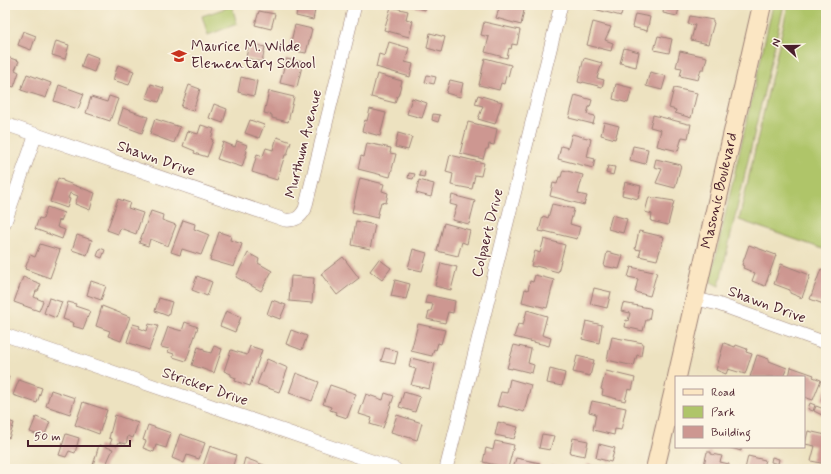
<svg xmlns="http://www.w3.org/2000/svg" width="831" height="474" viewBox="0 0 831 474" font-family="Mynerve,sans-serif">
<rect width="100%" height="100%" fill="#fcf5e5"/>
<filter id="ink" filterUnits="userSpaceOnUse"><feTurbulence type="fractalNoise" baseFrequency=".025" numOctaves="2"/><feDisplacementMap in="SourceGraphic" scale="8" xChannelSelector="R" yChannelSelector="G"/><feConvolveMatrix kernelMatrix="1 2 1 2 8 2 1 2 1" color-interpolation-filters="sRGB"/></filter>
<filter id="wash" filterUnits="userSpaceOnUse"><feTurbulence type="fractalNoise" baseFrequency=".012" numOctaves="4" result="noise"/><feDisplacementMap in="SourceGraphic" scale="16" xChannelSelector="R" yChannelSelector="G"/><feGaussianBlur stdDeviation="0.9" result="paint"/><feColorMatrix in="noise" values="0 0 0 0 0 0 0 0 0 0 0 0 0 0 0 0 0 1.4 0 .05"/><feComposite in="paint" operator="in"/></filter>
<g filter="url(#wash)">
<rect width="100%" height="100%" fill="#ede2c0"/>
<g fill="#afc569" stroke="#7c724a">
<path d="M773,5H784L719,286L711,282V277Z"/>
<path d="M788,5H826V250L739,220Z"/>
<path d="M232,6L237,24L208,35L202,16Z"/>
</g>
<g id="blocks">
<g fill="#cd9791">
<path d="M298,5H316L313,20L296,16Z"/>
<path d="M408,5H426L425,10Z"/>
<path d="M500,5H525L521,25L496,18Z"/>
<path d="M595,5H624L621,16L594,9Z"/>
<path d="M664,5H680L677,16L663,13Z"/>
<path d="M391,7L408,11L406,19L413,21L409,37L384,30Z"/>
<path d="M259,11L275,14L271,29L255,25Z"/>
<path d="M635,14L650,17L647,31L632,27Z"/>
<path d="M690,16L713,20V22L714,23L708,44L691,40L695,25L688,24Z"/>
<path d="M484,22L520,30L517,45L512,44L511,49L509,48L507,58L485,52L489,37L481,35Z"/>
<path d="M593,22L611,27L605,40L613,43L611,51L587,45Z"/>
<path d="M295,25L312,29L306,53L289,50Z"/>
<path d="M23,31L36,36L31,50L18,45Z"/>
<path d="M430,33L445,37L441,52L427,48Z"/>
<path d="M658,36L672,39L669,53L654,50Z"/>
<path d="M56,41L69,45L65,59L52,55Z"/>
<path d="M389,42L409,48L405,62L413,64L410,77L376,67L379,54L385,56Z"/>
<path d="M249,43L265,47L262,62L246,58Z"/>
<path d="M624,48L639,52L636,67L620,63Z"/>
<path d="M680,51L707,57L704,69H701L698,80L680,76L682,68L676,67Z"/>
<path d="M86,53L99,58L94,72L81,67Z"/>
<path d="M7,57L19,61L15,70L19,72L14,87L5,84V63Z"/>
<path d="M485,58L511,65L508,77L506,76L504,84L501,83L499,90L479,85Z"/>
<path d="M584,58L602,63L597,78L604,80L602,87L583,82L582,83L578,82Z"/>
<path d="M286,59L303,62L297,87L280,83Z"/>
<path d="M118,65L134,71L129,85L113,80Z"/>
<path d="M650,72L666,76L662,90L646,86Z"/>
<path d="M27,74L51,83L46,98L21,90Z"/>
<path d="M377,74L402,81L398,96H397L395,103L371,97Z"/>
<path d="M427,75L436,77L434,84L425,82Z"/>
<path d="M241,77L257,81L254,96L238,92Z"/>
<path d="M450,80L463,83L460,97L446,93Z"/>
<path d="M151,84L164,88L159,102L146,98Z"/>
<path d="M616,84L632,88L628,103L613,99Z"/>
<path d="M59,85L84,94L78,109L54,101Z"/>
<path d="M189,85L200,89L193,111L181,107Z"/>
<path d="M674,88L697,93L691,118L675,113L676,110L669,108Z"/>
<path d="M269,91L294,97L288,122L272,118V115L264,113Z"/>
<path d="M478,95L502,102L495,124L478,119L483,106L475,104Z"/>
<path d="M575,95L592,100L590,107H589L587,114L595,116L593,124L569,118Z"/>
<path d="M109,96L118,99L110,121L86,113L91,97L107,102Z"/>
<path d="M412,98L427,103L422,118L407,114Z"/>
<path d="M214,104L227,109L223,123L209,118Z"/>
<path d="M123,108L148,117L142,133L118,124Z"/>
<path d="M370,109L386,113L380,136L362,131L365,120L367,121Z"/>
<path d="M433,114L440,115L438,122L432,120Z"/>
<path d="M653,115L688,124H691L688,138L682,137L678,151L657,146L661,130L650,127Z"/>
<path d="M155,119L180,127L174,143L150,134Z"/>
<path d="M250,120L264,125L259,138L245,133Z"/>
<path d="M468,122L497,129L494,145L489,144L488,149H486L483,159L460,153Z"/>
<path d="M604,122L619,126L615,139L601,135Z"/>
<path d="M201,125L214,129L211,139L213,140L207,157L194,153L195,151L183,146L188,131L198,134Z"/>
<path d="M398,133L412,137L408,150L395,147Z"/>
<path d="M572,134L591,139L587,157L595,159L593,168L558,159L561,146L568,148Z"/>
<path d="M277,137L291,142L287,155H285L277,180L252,172L257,154L263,156L266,148L273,150Z"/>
<path d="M237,141L247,145L245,150L247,151L242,167L217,159L223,142L235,147Z"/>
<path d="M367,143L391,148L390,153L396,154L390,177L358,169L361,156L364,157Z"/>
<path d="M633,146L648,149L645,164L630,160Z"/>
<path d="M450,155L484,163L481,176L475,175L472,189L451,185L453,174L446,172Z"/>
<path d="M656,159L681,165L675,188L656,183L662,169L654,167Z"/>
<path d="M608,166L615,167L613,175L606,173Z"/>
<path d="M563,170L583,175L578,194L587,196L584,205L550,196L553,183L557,184L559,177H561Z"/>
<path d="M420,171L425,172L424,177L419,176Z"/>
<path d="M409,173L415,174L413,179L408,178Z"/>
<path d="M58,178L63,180V181L95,193L90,210L75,204L78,196L70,193L68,198L70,199L67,208L50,202Z"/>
<path d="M360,178L384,184L382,191L388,193L386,203L381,202L377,218L352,212Z"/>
<path d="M419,180L434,184L431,197L416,193Z"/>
<path d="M625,182L641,186L638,199L622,195Z"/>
<path d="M452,195L475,201L469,224L452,220L457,206L450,204Z"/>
<path d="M649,197L674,201L668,225L651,221L652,214L645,212Z"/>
<path d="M118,199L130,203L128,208L143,213L136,234L120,228L118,234L107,230Z"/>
<path d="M552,204L574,209L570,224L580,227L577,239L544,231V232L539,231L543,216L548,218Z"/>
<path d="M47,207L64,213L61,221L59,220L57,227L65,230L62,239L35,229L39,218L43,219Z"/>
<path d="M151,211L163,215L162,220L176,225L168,246L150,239L148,246L139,243Z"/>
<path d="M612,215L627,219L623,233L608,229Z"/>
<path d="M183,220L195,224L194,229L209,235L201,255L182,249L180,255L171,252Z"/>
<path d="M356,221L375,225L370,249L352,245Z"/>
<path d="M444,223L470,230L467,244L462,242L458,256L437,251Z"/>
<path d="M639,231L664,237L657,260L639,256L641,250L635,249Z"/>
<path d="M219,232L231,236L230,240L242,244L234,267L210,260Z"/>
<path d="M77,235L92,240L87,255L72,250Z"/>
<path d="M544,239L565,245L558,272L536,266V267L531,266L535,251L540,253Z"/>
<path d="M40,244L60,250L50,278L25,269L30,255L35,257Z"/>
<path d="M749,245L776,255L765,286L752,281L755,273L743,268L744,266L742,265Z"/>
<path d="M100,248L105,250L102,258L97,256Z"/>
<path d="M413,249L427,253L422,271L408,268Z"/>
<path d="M607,252L623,256L619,269L604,266Z"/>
<path d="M248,253L259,259L258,263L272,271L261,291L236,277Z"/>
<path d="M343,257L359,278L337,295L321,274Z"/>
<path d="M379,259L391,268L382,280L370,271Z"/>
<path d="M441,263L457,267L451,290L435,286Z"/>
<path d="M781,264L810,275L802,298L790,293V290L774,284Z"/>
<path d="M631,267L653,272V271L657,272L650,296L635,292L638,279L628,277Z"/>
<path d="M821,269L826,271V305L810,299Z"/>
<path d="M535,275L554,280L547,308L522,302L525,289L528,290L530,281L533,282Z"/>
<path d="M197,276L212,282L207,296L192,290Z"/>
<path d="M291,276L314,278L312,303L289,301Z"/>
<path d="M23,277L41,284L38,291H36L34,297L43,301L39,311L14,302Z"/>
<path d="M395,280L410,284L406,299L391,296Z"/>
<path d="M91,281L106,286L101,300L87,295Z"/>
<path d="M594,288L611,292L607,308L590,304Z"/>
<path d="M427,295L455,301L453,313L448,312L445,323L427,319L429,311H431L433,304L425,303Z"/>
<path d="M49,298L62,302L56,318L44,313Z"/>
<path d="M159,298L172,302L168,316L155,311Z"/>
<path d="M272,300L286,305L280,319L267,314Z"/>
<path d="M68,302L76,304L75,306L90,311L83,329L73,326L74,323L63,319Z"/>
<path d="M623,303L649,308L651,309L649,320H646L643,331L625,327L626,320L628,321L630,313L621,311Z"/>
<path d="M102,306L130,317L121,341L108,336L110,331L96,326Z"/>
<path d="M527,310L547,316L542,335L551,338L549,346L514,337L518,324L523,325Z"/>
<path d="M226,311L241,317L235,332L220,326Z"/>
<path d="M586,321L602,325L599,343L582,339Z"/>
<path d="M185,322L198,327L186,361L173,357L174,354L168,352L169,349L161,347L168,327L182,331Z"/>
<path d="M133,324L140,326L139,328L147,331L149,324L158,326L149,350L127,342Z"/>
<path d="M418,324L445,330L441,344L438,343L436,350L434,349L432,356L411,351Z"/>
<path d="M291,330L307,336L302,350L286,344Z"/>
<path d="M612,337L643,343L641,356L637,355L634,366L607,360Z"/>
<path d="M724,343L735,347L736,345L747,349L746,352L752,354L745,374L728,369L726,374L716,370Z"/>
<path d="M514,345L531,349L528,363L534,365L532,373L512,368V369L507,368Z"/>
<path d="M214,346L222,349L214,373L192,365L198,347L204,349V351L211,353Z"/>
<path d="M250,346L262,350L250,386L235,381L236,378L231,376V374L224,371L231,350L247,355Z"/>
<path d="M385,348L398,351L395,364L381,361Z"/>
<path d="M757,355L769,359V361L787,368L783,377H750Z"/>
<path d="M577,356L594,360L590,376L573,372Z"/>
<path d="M411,358L435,364L429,389L411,385L416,369L409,367Z"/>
<path d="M267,359L288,368L279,392L257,384Z"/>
<path d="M791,367L814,375L813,377L821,380L813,400L804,397V377H789Z"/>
<path d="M550,369L565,373L562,386L547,383Z"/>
<path d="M606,371L635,378L632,390L628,389L625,401L602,395L603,390L601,389Z"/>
<path d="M296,373L319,382L312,401L289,393Z"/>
<path d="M5,376L9,377L5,389Z"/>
<path d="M510,379L531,385L524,412L502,406V407L497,406L501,392L507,393Z"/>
<path d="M19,380L42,388L37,403L13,395Z"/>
<path d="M330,385L356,394L347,418L335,414L336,412L330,410L331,407L323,404Z"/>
<path d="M826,388V402L821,400Z"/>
<path d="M51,390L75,398L70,414L46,406Z"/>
<path d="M404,392L420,397L415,412L399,407Z"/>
<path d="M385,393L394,396L383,428L370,424L372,418L359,414L366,394L383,400Z"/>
<path d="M592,401L626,408L621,430L615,429L614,435L593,430L596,414L589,412Z"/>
<path d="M83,402L107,410L99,434L75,425Z"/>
<path d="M810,403L815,405L813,411L808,409Z"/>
<path d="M816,406L824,409L822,415L814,411Z"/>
<path d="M115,415L138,423L133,438L128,436L126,444L119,442L117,446L110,444L112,439L109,438Z"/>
<path d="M397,415L422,423L417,440L391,432Z"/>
<path d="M36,417L50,422L44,437L30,432Z"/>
<path d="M5,420L14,423L9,438L5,436Z"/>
<path d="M498,422L518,427L514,439L495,435Z"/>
<path d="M148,425L171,433L166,448L156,445L154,452L143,448L146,441L143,440Z"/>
<path d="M808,431L826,435V464L811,461L815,446L805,444Z"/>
<path d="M66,434L79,438L75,453L69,451L66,457L59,455Z"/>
<path d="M180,434L205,443L199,459L187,455L184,463L172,458Z"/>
<path d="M542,434L554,436L550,450L539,448Z"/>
<path d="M573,438L588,441L585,456L570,453Z"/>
<path d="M495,441L514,445L508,468L483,462L486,448L493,450Z"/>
<path d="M599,444L615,448L611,462L596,458Z"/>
<path d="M99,445L113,449L104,469L93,465Z"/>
<path d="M210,446L236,455L232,469H202Z"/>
<path d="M728,447H741V451Z"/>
<path d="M707,452H711V454L722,456L720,462L729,464L728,469H703Z"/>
<path d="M748,456L765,460L762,469H745Z"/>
<path d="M772,457L779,459L778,464L771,462Z"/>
<path d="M245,458L269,467L268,469H242Z"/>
<path d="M516,458L540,463L539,469H513Z"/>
<path d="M587,464L608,468V469H586Z"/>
<path d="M551,465L567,468L566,469H550Z"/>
</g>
</g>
</g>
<g filter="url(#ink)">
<use href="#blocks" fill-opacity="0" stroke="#9c8076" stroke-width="1"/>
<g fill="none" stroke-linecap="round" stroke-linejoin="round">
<g stroke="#9c8076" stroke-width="14">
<g id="street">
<path d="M5,124L285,220C295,221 300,218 305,209L355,5"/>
<path d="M5,222L36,134"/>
<path d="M696,299L718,304L826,343"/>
<path d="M5,335L395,469"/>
<path d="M446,469L561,5"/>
</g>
</g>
<g stroke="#9c8076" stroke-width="20">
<g id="secondary">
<path id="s1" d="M677,377L762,5"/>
<path d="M655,469L676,381"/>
</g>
</g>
<use href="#street" stroke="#fff" stroke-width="13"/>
<use href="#secondary" stroke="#fbe6c3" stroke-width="18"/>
</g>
</g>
<defs>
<g id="school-bare" transform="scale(1.2)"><path d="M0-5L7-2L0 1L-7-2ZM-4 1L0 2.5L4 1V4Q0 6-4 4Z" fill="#c8321e" stroke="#fcf5e5" stroke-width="2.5" paint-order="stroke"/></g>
</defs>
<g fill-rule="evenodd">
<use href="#school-bare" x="179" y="56"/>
</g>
<g text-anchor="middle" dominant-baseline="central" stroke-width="3" stroke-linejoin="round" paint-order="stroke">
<g font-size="15" fill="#4a1f2b" stroke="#fcf5e5" text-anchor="start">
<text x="191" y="47">Maurice M. Wilde<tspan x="191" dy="17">Elementary School</tspan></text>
</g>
<g font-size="15" fill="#4a1f2b" stroke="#fcf5e5">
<text transform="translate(304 144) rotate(-76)">Murthum Avenue</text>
<text transform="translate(156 159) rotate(19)">Shawn Drive</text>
<text stroke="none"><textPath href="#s1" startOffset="191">Masonic Boulevard</textPath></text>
<text transform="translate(488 233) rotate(-76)">Colpaert Drive</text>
<text transform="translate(767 305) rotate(20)">Shawn Drive</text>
<text transform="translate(205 387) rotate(19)">Stricker Drive</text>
</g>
</g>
<rect width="831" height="474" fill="none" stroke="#fcf5e5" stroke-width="20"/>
<rect x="675" y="376" width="130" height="72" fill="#fcf5e5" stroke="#b59f9b"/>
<rect x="683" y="389" width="20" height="6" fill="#fbe6c3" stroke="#b59f9b"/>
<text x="711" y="396" font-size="12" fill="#4a1f2b">Road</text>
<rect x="683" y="406" width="20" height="12" fill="#afc569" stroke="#b59f9b"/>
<text x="711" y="416" font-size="12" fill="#4a1f2b">Park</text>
<rect x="683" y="426" width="20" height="12" fill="#cd9791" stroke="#b59f9b"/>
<text x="711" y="436" font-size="12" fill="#4a1f2b">Building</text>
<g transform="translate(785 46) rotate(291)" stroke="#fcf5e5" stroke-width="3" paint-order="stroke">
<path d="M0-3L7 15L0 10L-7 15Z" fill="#4a1f2b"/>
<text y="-6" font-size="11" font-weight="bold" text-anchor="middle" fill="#4a1f2b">N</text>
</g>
<path d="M28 440v6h102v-6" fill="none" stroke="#4a1f2b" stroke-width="2"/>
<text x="34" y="440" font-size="12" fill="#4a1f2b" stroke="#fcf5e5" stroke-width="3" paint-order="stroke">50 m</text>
</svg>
